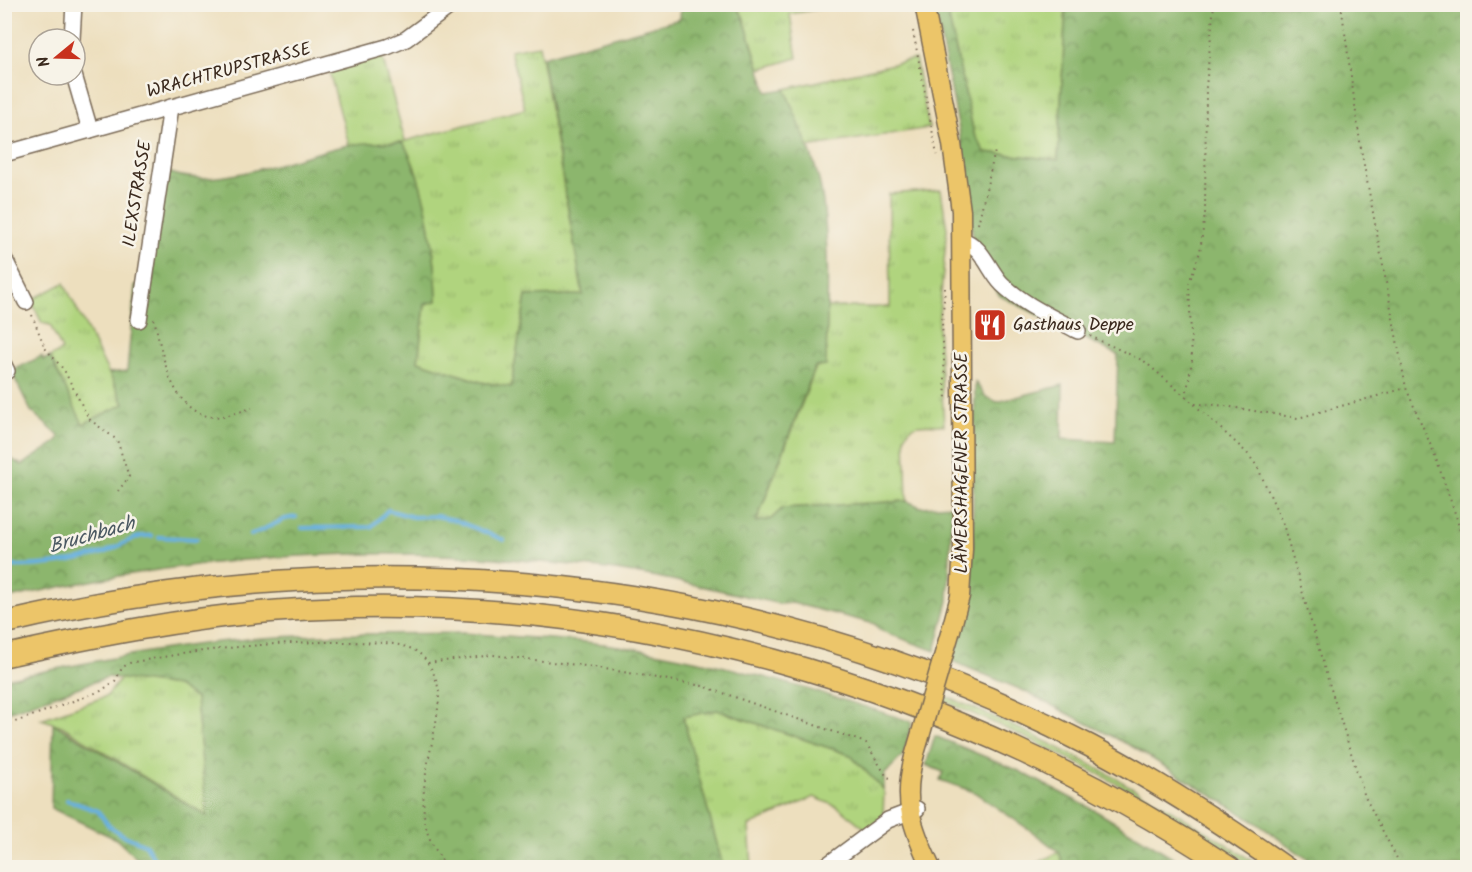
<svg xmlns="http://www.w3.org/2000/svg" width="1472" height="872" viewBox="0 0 1472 872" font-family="Kalam,sans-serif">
<defs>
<pattern id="grass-tufts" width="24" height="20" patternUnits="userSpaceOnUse" patternTransform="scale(1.5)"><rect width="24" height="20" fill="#b0d47e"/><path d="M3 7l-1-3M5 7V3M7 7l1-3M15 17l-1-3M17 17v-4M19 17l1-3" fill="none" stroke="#98b66c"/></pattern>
<pattern id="forest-crowns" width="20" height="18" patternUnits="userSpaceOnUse" patternTransform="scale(1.5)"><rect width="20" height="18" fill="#8cb66d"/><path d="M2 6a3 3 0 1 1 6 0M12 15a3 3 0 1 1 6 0" fill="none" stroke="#749459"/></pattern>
</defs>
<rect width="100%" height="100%" fill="#f7f3e8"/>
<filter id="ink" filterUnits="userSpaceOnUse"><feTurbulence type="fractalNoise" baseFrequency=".0167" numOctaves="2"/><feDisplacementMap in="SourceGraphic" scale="12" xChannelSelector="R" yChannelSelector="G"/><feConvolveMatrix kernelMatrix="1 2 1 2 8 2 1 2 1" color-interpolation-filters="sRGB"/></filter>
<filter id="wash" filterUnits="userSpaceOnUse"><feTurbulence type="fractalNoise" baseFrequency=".008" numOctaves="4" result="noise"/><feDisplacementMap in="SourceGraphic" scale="24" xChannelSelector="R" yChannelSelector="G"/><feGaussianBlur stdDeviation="1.35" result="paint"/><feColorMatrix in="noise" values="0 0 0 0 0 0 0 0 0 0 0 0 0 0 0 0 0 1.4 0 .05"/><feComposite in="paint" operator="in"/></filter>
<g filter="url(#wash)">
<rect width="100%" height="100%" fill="#eddfbe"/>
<g fill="url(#grass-tufts)" stroke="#767f4e" stroke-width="1.5">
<path d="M735,5H841L790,14L797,58L760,69L743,16Z"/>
<path d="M946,5H1066L1058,160L985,152L974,134Z"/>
<path d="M539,45L583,295L526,296L511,387L481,382L418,361L425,304L437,301C436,253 426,183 403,142L349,145L329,71L382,56L405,141L525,109L510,50Z"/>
<path d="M915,59L929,128L807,147L785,89Z"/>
<path d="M941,190L947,229L938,326L944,425C928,425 911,420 905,437L907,501L783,508L771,519L756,523L816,367L826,366L827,307H890L889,194Z"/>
<path d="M64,283L124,404L83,425L50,357L62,350L50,325L42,323L31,300Z"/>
<path d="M121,678L177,686L196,699L207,816L62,726L41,719L107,696Z"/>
<path d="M945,696C1057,742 1161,800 1261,867H1253C1156,800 1053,747 944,701Z"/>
<path d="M717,710L850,755L884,790L883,817L867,830L838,807L814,797L749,826L752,867H723L683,717Z"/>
<path d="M1059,852L1064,867L1027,868Z"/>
</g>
<g fill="url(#forest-crowns)" stroke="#647046" stroke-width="1.5">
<path d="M681,5H735L743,16L767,92L785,89C798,123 819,165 823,202C830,256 827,312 826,366L815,367L756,522L771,519L783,508L907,501L921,507L952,505L948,601L935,651L879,630L875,624L792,603L780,604C732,593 683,581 634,573C600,567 565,564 530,561C354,544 177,558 5,599L4,455L22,465L58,441L59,436L31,411L11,371L42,356L43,360L50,357L83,424L124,404L109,373L127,371L135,286L140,284L165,170C208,195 301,154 348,145C366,142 385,143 403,142C426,183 436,253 437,301L425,304L418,361L481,382L511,387L526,296L583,295L542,57L680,19Z"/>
<path d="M934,5H946L974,134L985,152L1058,160L1066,5H1467V867H1319L1255,822L1133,747L1022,690L952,661L972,592L975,382L986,397L997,402L1063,385L1062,439L1115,442L1118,355L1000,296L976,260L960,134Z"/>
<path d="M464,633C510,637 558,638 604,644C709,658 812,689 912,722L904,754L884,775V790L850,755L717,710L683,717L723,867L147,868L116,839L51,808L53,723L207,816L196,699L177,686L108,677L5,713V679C85,663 167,646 249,639C320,633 392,634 464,633Z"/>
<path d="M935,736L1017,770L1096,811L1189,867H1064L1059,852L1034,833L974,792L940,780L943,772L926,765Z"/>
</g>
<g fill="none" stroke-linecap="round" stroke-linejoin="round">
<g stroke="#68b0df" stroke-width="4">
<path d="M302,528L371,527L388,510L413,517L436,516L455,520L504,540"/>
<path d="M251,535L285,519L296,517"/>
<path d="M159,537L197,539"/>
<path d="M4,566C39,567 71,563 103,553C120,547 134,534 152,536"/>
<path d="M67,800L98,811L109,826L123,835L146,845L159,868"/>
</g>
</g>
</g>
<g filter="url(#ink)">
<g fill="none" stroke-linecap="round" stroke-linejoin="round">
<g stroke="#796956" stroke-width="18">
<g id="minor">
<path d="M72,39L74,4"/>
<path d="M74,75L90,130"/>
<path d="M4,154L387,47L406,39L453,4"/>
<path d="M962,240C982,245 989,271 1002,284C1024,305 1052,317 1078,331"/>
<path d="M4,258L26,302"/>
<path d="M139,320L171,107"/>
<path d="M4,365L7,371"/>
<path d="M823,868L888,820L917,809"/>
</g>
</g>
<g stroke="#796956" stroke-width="21">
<g id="major">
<path d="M924,4L952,144L961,211L963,549L960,596L951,630"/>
<path d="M914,757C902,802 912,827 931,868"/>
</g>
</g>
<g stroke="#796956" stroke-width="24">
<g id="highway">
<path d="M4,623C368,537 757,572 1090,746C1158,782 1223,824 1286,868"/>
<path d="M4,656C95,636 185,618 277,611C618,587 946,681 1230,868"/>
</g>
</g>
<g stroke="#796956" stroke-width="2" stroke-dasharray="1.5 4.5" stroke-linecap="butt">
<path d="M1341,4L1361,149L1406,388L1434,453L1456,516L1468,560"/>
<path d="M913,31L937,155"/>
<path d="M978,224L995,151"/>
<path d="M945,288L942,323L946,399"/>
<path d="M32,315L45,348L64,370L89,419L117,440L129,477L118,491"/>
<path d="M154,319C162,350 169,407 207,416C222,419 238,412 252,408"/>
<path d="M1090,336L1144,361L1194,404L1247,453L1257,466L1283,524L1324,667L1365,797L1402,868"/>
<path d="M1186,397L1192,361L1189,283L1200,252L1205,214L1206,87L1214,4"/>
<path d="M1195,404L1218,405L1298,418L1406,388"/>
<path d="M428,663L493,655L594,667L703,686L866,743L887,777L894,779"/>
<path d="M4,726L101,691L115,681L122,668L129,663C202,649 276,641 351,642C371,643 396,641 414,650C428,657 439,680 439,696C437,742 415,785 427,831C430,843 440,856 446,868"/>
</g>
<use href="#minor" stroke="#fff" stroke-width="15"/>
<use href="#major" stroke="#ecc569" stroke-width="18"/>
<use href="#highway" stroke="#ecc569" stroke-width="21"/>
<g stroke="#796956" stroke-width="21" stroke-linecap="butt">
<path id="major-bridge" d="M914,757L951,630"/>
</g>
<use href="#major-bridge" stroke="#ecc569" stroke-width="18"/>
</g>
</g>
<defs>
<g id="restaurant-square" transform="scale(1.725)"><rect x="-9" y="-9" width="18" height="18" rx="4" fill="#c8321e" stroke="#f7f3e8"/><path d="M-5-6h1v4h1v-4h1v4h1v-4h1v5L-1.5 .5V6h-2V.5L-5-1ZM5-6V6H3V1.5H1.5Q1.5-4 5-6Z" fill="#fff"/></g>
</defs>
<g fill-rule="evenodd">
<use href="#restaurant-square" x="990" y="325"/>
</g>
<g text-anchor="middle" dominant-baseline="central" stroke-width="5" stroke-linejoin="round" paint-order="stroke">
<g font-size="18" fill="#3b2a1e" stroke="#f7f3e8">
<text transform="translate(229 71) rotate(-15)">WRACHTRUPSTRASSE</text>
<text transform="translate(138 194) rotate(-81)">ILEXSTRASSE</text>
<text transform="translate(962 463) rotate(-90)">LÄMERSHAGENER STRASSE</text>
</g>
<g font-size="18" fill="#3b2a1e" stroke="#f7f3e8" text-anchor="start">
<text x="1013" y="325">Gasthaus Deppe</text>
</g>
<g font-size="20" font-style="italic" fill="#4b5962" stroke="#f7f3e8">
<text transform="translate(92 536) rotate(-16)">Bruchbach</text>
</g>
</g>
<rect width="1472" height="872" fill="none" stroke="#f7f3e8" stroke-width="24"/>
<g transform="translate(57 57) rotate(251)"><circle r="28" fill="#f7f3e8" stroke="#aca397" stroke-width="1.5"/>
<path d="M0-4.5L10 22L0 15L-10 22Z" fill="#c8321e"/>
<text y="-9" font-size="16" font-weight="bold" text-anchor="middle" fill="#3b2a1e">N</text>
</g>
</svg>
